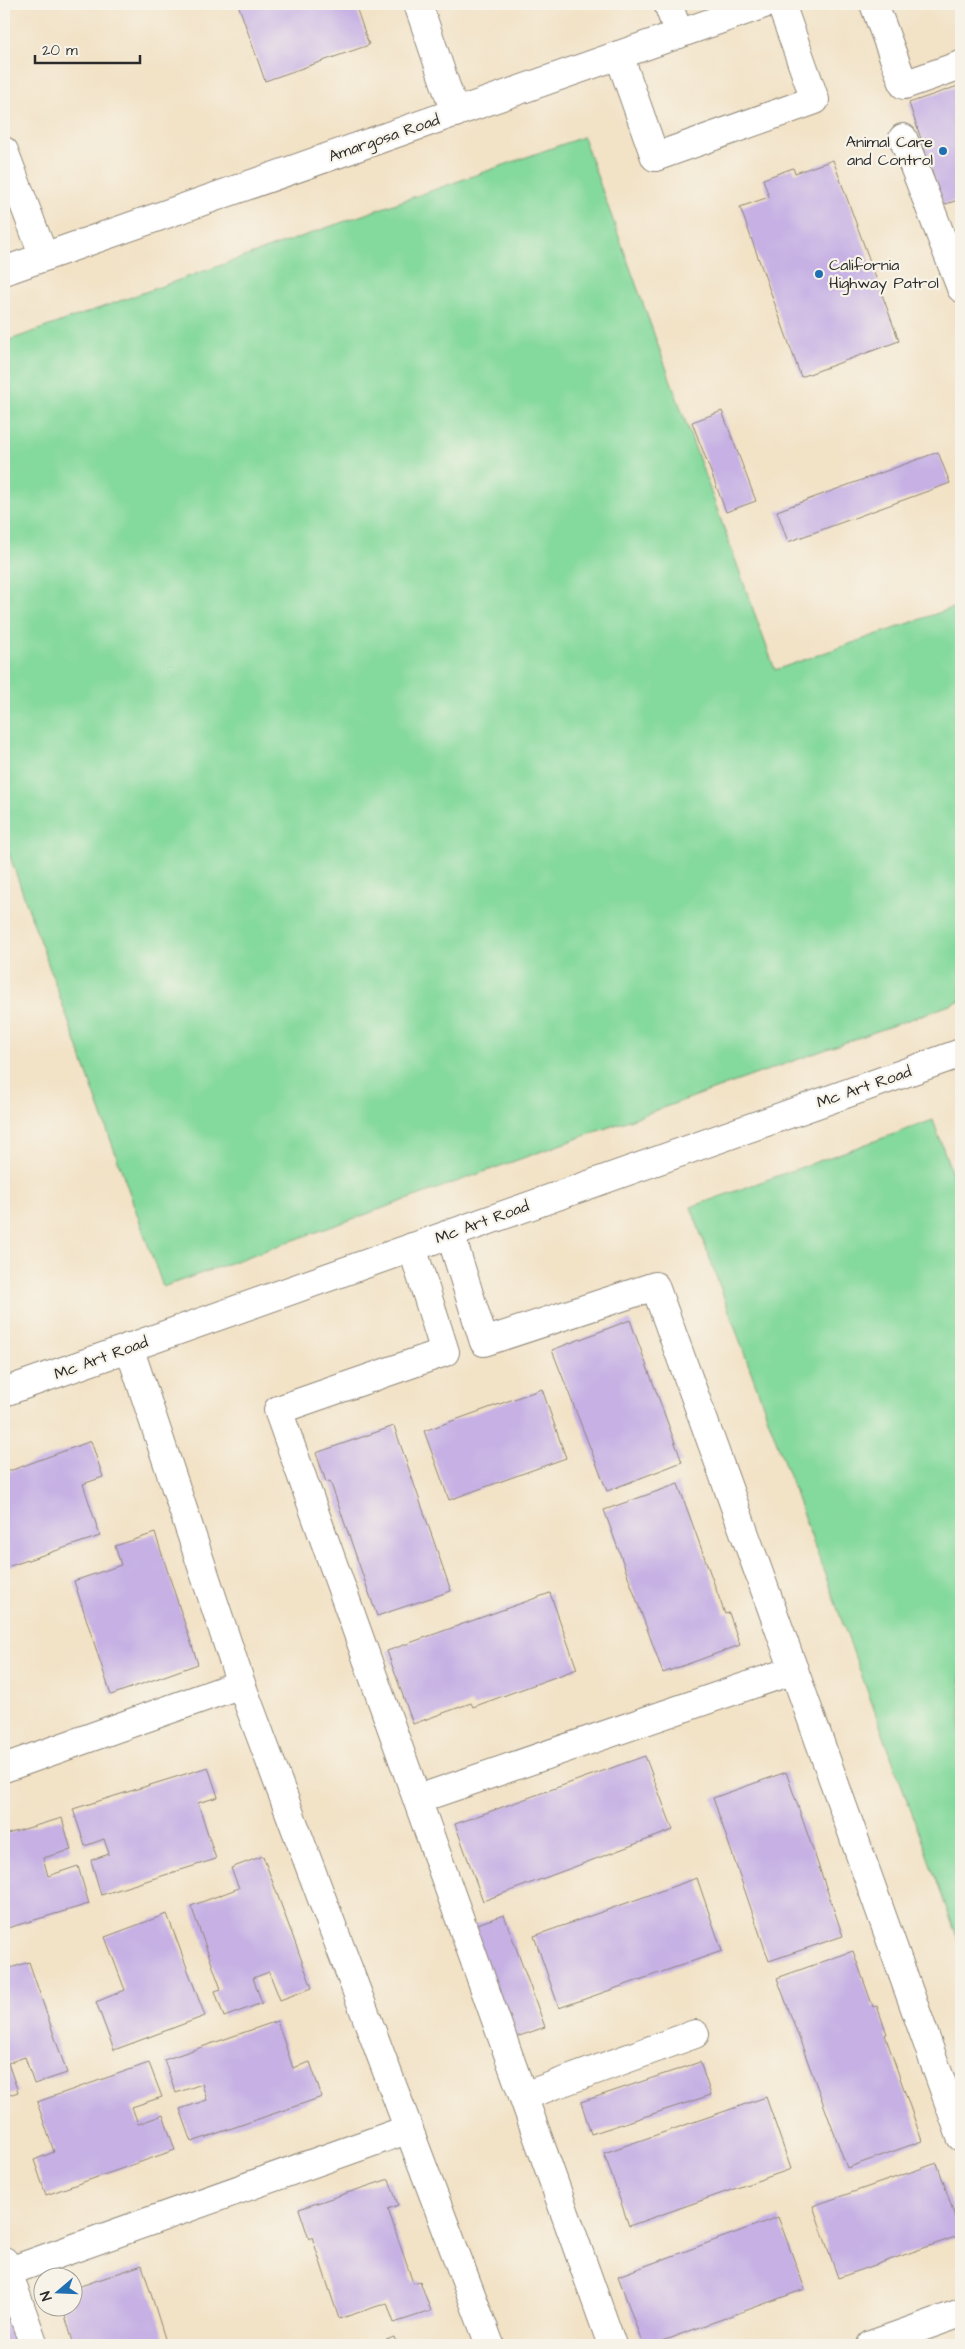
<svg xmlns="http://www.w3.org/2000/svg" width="965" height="2349" viewBox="0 0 965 2349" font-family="'Architects Daughter',sans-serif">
<rect width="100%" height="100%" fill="#f7f3e8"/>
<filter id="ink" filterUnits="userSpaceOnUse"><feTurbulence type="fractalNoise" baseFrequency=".02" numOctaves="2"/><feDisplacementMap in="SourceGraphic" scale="10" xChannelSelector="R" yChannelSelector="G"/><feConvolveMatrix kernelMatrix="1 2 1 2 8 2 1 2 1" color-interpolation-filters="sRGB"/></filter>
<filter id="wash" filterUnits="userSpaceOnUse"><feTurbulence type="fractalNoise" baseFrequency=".0096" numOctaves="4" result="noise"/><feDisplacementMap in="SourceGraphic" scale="20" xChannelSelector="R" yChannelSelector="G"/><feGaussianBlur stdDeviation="1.12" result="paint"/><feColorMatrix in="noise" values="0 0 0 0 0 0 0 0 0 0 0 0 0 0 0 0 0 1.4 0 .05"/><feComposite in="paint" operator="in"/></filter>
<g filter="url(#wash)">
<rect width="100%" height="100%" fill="#f2e2c6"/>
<g fill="#84d99c" stroke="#588264">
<path d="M583,137L775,670L961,605V1001L163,1287L4,840V342Z"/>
<path d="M933,1120L961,1199V1948L691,1207Z"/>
</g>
<g id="blocks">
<g fill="#c6b0e4">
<path d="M238,4H355L369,45L265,81Z"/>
<path d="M961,85V199L943,205L909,103Z"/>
<path d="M833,160L899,341L801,377L740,207L769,197L763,179L793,168L795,173Z"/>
<path d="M722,411L756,501L726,512L692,422Z"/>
<path d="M938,452L950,483L788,542L777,511Z"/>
<path d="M630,1320L682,1462L607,1491L552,1350Z"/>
<path d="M542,1389L566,1458L449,1500L424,1431Z"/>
<path d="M394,1426L451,1591L377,1616L330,1481L326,1482L316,1453Z"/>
<path d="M91,1441L103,1477L83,1484L100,1536L4,1568V1473Z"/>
<path d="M678,1484L725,1614L729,1613L740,1645L663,1673L604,1510Z"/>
<path d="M155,1533L198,1664L111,1695L74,1581L121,1565L115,1546Z"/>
<path d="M550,1593L577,1669L473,1707L471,1703L413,1724L387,1651Z"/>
<path d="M645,1756L673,1830L483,1901L455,1824Z"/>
<path d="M208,1767L218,1797L198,1803L216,1859L101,1895L91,1860L109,1854L104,1839L85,1846L73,1809Z"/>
<path d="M786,1772L843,1936L769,1961L713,1798Z"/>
<path d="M62,1818L71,1850L43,1858L48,1876L78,1866L89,1904L4,1929V1835Z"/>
<path d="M263,1856L312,1988L280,2000L269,1972L253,1978L262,2003L224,2017L215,1991L221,1989L191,1906L239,1888L231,1868Z"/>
<path d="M697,1878L722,1951L559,2008L534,1936Z"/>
<path d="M167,1914L205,2016L114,2050L96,2002L125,1990L105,1937Z"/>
<path d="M504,1915L545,2027L511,2039L471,1926Z"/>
<path d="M853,1951L873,2007L877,2006L887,2034L885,2035L922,2141L847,2168L777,1978Z"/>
<path d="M29,1962L67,2073L34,2084L25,2057L8,2063L18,2092L4,2097V1970Z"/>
<path d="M277,2021L293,2068L310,2062L322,2097L192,2142L180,2109L207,2100L202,2084L176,2093L164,2060Z"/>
<path d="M700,2062L711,2095L591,2134L581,2102Z"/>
<path d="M149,2063L162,2097L132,2107L138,2124L163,2115L175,2150L46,2195L34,2160L54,2152L37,2102Z"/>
<path d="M766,2097L791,2169L629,2226L604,2153Z"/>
<path d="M937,2163L961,2235L838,2278L813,2206Z"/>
<path d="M389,2179L398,2205L388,2209L413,2283L420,2281L431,2311L394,2323L387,2303L339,2319L312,2237L309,2239L299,2209Z"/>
<path d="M778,2217L805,2289L651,2345H643L618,2276Z"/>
<path d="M142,2265L167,2345L174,2343L175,2345H74L62,2306H72V2289Z"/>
<path d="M4,2295L22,2345H4Z"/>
<path d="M394,2337L397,2345H374Z"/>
</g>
</g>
</g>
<g filter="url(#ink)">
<use href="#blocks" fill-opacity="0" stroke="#8e8678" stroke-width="1"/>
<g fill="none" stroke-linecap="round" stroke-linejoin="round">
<g stroke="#8e8678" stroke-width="30">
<g id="minor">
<path d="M418,4L455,113"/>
<path d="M668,4L679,34"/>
<path d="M874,4L904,85L961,65"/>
<path d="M619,55L655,157L815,100L781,4"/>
<path d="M903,138L961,288"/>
<path d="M4,151L44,257"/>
<path d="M412,1247L445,1352L278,1410L612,2345"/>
<path d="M4,1392L961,1053"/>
<path d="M794,1670L961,2137"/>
<path d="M241,1684L490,2345"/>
<path d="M4,1768L241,1684L129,1347"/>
<path d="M418,1799L794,1670L655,1286L484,1342L450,1233"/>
<path d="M524,2096L695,2034"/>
<path d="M4,2261L34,2345"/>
<path d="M7,2272L409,2129"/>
<path d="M871,2345L961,2313"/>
</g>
</g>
<g stroke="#8e8678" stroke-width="30">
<path id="major" d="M4,271L764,4"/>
</g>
<use href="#minor" stroke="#fff" stroke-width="28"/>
<use href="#major" stroke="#fff" stroke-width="28"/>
</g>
</g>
<g fill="#1f6fb2" stroke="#f7f3e8" stroke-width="2">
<circle cx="943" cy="151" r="5"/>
<circle cx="819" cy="274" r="5"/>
</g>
<g text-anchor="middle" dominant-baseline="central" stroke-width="4.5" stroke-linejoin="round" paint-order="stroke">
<g font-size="16" fill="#2b2b2b" stroke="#f7f3e8">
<text transform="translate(384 138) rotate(-19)">Amargosa Road</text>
<text transform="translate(864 1087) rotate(-19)">Mc Art Road</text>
<text transform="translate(482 1222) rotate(-20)">Mc Art Road</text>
<text transform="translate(101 1358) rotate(-20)">Mc Art Road</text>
</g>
<g font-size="16" fill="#2b2b2b" stroke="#f7f3e8" text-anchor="end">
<text x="933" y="142">Animal Care<tspan x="933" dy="18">and Control</tspan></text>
<text x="829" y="265" text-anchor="start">California<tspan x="829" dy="18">Highway Patrol</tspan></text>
</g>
</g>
<rect width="965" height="2349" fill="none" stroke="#f7f3e8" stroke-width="20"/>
<g transform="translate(58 2292) rotate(251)"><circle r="24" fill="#f7f3e8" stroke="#a5a39c"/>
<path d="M0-4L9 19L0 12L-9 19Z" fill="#1f6fb2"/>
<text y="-8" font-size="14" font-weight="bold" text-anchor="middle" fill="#2b2b2b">N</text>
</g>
<path d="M35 55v8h105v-8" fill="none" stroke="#2b2b2b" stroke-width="2.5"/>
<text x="42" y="55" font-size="15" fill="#2b2b2b" stroke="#f7f3e8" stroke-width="4" paint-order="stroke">20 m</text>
</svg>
